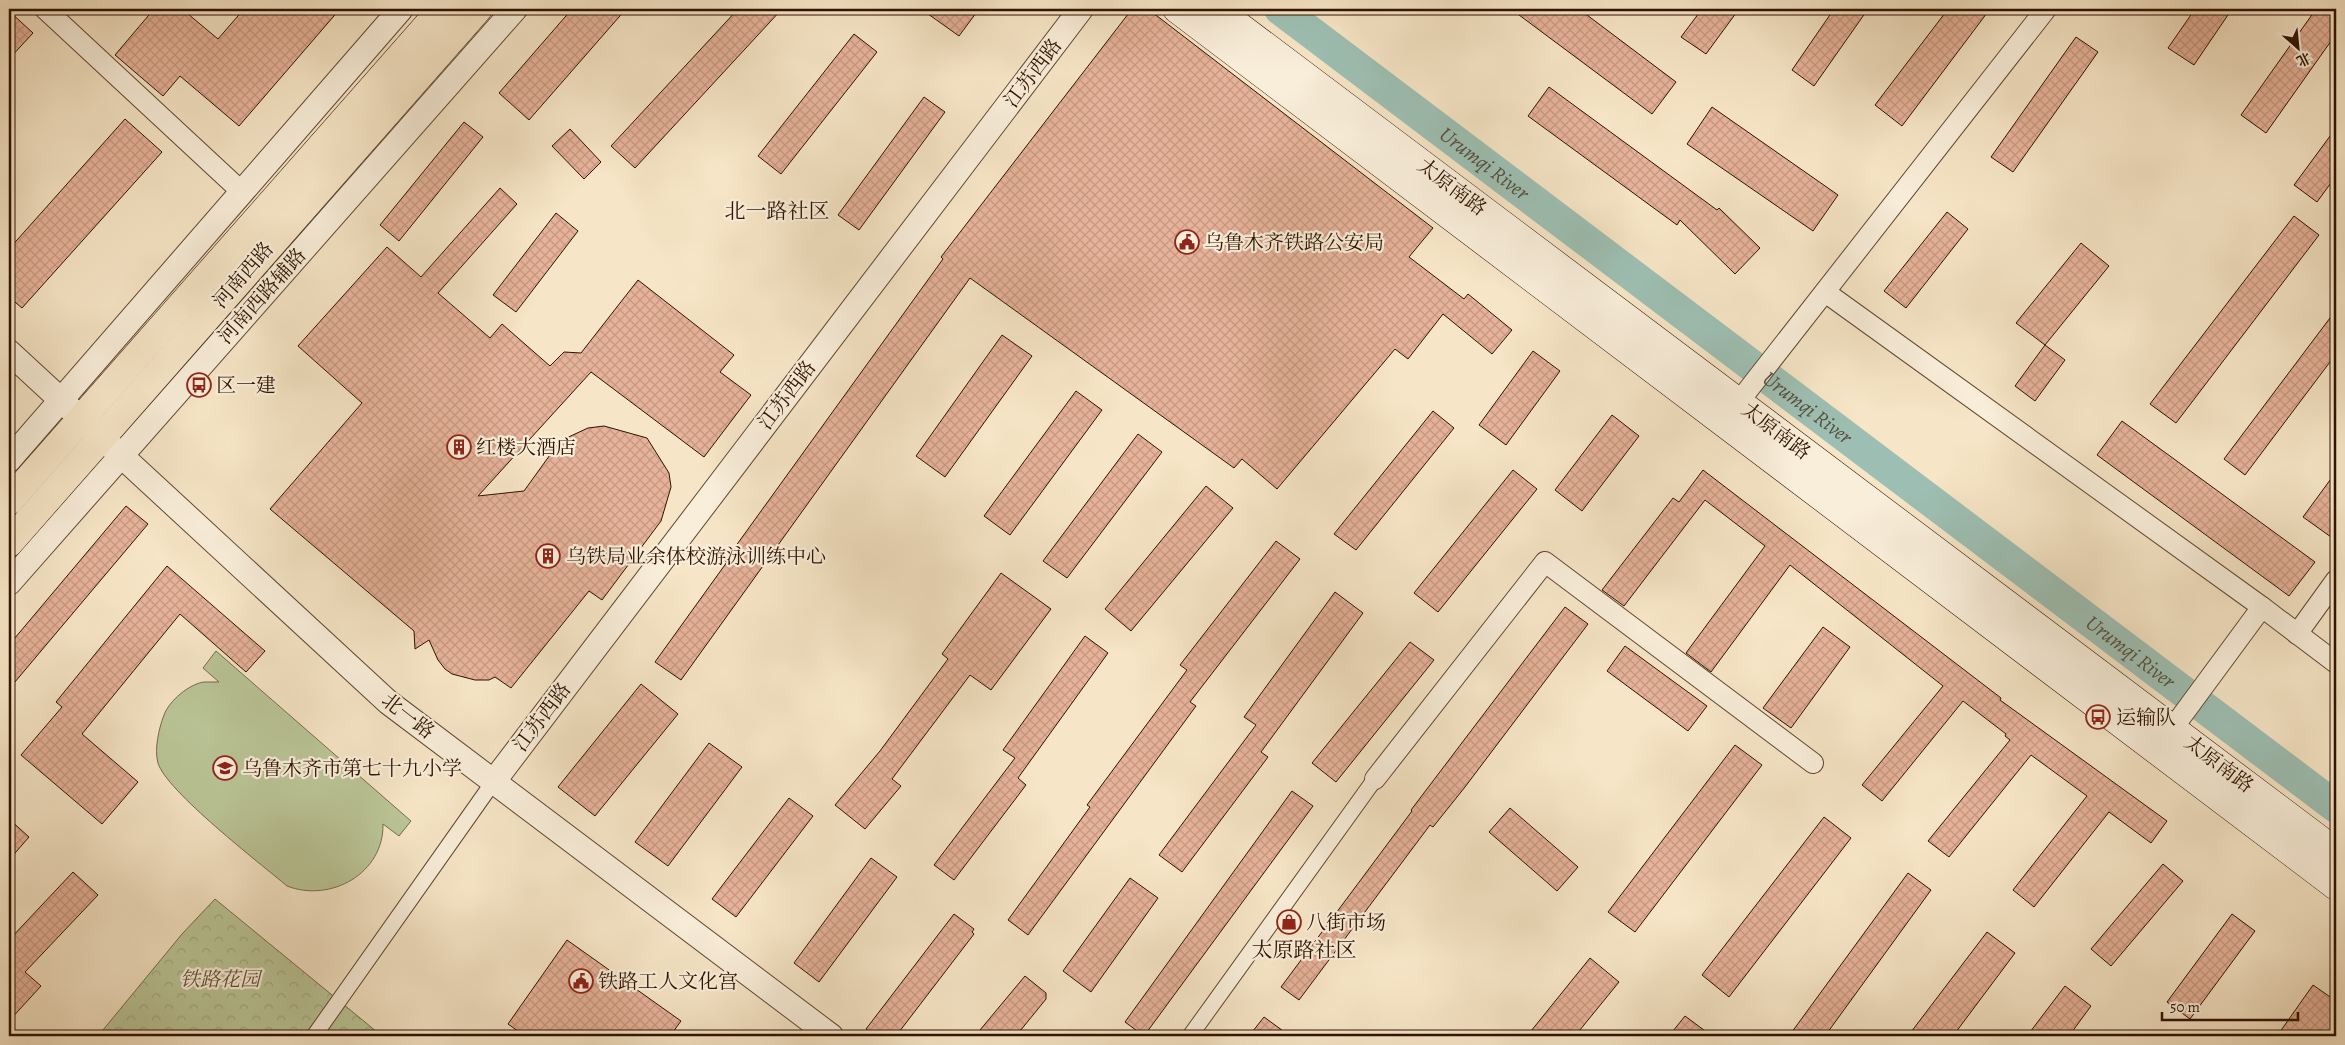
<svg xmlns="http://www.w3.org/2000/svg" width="2345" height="1045" viewBox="0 0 2345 1045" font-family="Alegreya,'Noto Serif SC',serif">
<defs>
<pattern id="forest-crowns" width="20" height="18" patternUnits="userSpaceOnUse" patternTransform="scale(1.25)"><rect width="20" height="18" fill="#bac597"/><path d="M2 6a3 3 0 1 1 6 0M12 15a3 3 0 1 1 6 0" fill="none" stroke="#a0a880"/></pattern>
<pattern id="building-cross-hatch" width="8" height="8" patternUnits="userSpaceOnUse" patternTransform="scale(1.25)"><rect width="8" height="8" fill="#e6b299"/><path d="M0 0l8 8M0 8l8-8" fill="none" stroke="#c69882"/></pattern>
</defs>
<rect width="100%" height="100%" fill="#f6e5c6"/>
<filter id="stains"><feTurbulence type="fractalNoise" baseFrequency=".004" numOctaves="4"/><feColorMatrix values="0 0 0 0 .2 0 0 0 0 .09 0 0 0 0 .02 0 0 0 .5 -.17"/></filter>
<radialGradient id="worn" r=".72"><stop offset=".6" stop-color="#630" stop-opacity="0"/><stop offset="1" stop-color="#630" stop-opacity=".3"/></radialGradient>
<path fill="url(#forest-crowns)" stroke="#746c4c" d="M215,899L382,1036H98L182,934Z"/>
<path fill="#bac597" stroke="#746c4c" d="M216,651L411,821L399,836L383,824C384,873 331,903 287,886C261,864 166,791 158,763C154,749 159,728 164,715C169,701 189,684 204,682C209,682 214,682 219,682L203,668Z"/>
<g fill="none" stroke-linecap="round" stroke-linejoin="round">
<path stroke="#9dbfb3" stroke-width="32" id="s1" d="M1280,9L2336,807"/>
</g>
<g fill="url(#building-cross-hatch)" stroke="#2f1200">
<path d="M154,9H182L218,39L244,9H340L239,126L180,76L163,96L115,55Z"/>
<path d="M572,9H626L529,120L499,93Z"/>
<path d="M738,9H782L635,168L611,146Z"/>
<path d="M921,9H979L959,36Z"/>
<path d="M1132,9H1148L1433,228L1409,257L1464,299L1468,294L1512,330L1492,354L1443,314L1408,359L1395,349L1277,489L1242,459L1234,468L970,278L681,680L655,662L727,562L725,561L943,259L941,257Z"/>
<path d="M1511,9H1579L1676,82L1652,114Z"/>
<path d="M1702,9H1739L1706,54L1681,37Z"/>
<path d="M1834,9H1868L1814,86L1792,70Z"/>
<path d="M1948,9H1990L1902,126L1875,105Z"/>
<path d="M2195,9H2232L2194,65L2168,48Z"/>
<path d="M2316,9H2336V34L2266,133L2241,115Z"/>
<path d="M9,11L33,33L9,59Z"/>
<path d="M854,34L877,52L781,174L758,156Z"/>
<path d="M2076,37L2098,52L2013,172L1991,157Z"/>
<path d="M1549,87L1717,210L1719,208L1760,248L1735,274L1680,220L1677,225L1528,116Z"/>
<path d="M924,97L945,112L859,230L838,215Z"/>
<path d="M1712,107L1838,195L1813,231L1687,144Z"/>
<path d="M125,119L162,152L22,308L9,297V249Z"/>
<path d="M464,122L483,137L399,241L380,225Z"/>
<path d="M2336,128V176L2317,202L2294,185Z"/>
<path d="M570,129L601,162L584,179L552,146Z"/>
<path d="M500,188L517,204L438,293L490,338L502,324L550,366L564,352L581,353L638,280L734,355L720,372L751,395L704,457L591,372L478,496L524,491L560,441L588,428L604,426L647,438L669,473L671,487L661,521L602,600L589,591L511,688L495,677L489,680H475L452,674L445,669L438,660L429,640L415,649L414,631L270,509L362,403L298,346L387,247L421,277Z"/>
<path d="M1947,212L1968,229L1906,308L1884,291Z"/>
<path d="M556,213L578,231L516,312L493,295Z"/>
<path d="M2294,216L2319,235L2176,423L2150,404Z"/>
<path d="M2081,243L2109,266L2045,345L2016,323Z"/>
<path d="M2336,310V354L2245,475L2224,459Z"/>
<path d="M1002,335L1032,356L945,477L916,456Z"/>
<path d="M2045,345L2065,360L2035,401L2015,386Z"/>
<path d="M1533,351L1560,371L1506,445L1479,425Z"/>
<path d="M1076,391L1102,410L1010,535L984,516Z"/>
<path d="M1433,411L1454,428L1356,550L1334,534Z"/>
<path d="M1612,415L1639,436L1582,511L1555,490Z"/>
<path d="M2122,421L2315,562L2289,596L2097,455Z"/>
<path d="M1138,434L1162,452L1067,578L1043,561Z"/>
<path d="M1513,470L1537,489L1438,612L1414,593Z"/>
<path d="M1703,470L2001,698L2000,700L2167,821L2151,843L2109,812L2034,907L2013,890L2087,796L2031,755L1949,857L1928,841L2010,740L2005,736L2006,734L1963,701L1882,801L1862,785L1943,686L1790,565L1711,672L1686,653L1765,546L1705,500L1624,606L1602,590L1673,498L1679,502Z"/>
<path d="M2336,472V529L2331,537L2303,517Z"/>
<path d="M1206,486L1233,508L1131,631L1105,609Z"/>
<path d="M126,506L148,524L9,689V645Z"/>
<path d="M1276,541L1300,559L1190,702L1196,706L1028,935L1008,920L1090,807L1087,805L1187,670L1180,665Z"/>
<path d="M167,566L265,651L246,672L180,614L82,734L138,782L102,824L21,755L62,707L56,702Z"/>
<path d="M1001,573L1051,609L991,690L970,675L892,779L901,786L865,829L835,805L880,751L948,659L942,654Z"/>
<path d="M1335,592L1363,613L1261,752L1268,757L1182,872L1159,855L1256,725L1244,717Z"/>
<path d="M1565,607L1588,624L1465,787L1433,827L1430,825L1299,1000L1281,987L1412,811L1411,810Z"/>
<path d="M1823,627L1850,647L1791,728L1763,708Z"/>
<path d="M1085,636L1108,653L1018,778L1026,785L954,880L934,865L1015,758L1003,750Z"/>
<path d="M1410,642L1434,660L1336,782L1312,763Z"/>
<path d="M1625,646L1707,706L1688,731L1607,671Z"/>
<path d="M641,684L678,714L595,816L558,787Z"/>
<path d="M709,743L742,767L668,866L635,842Z"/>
<path d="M1735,745L1762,765L1635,932L1608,912Z"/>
<path d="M1292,791L1313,806L1144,1036L1125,1022Z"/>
<path d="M789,798L813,816L736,917L712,899Z"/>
<path d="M1510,808L1578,867L1557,891L1489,832Z"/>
<path d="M1824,817L1851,838L1729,997L1702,975Z"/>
<path d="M9,819L29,837L9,860Z"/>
<path d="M871,858L897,877L819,982L794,963Z"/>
<path d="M2163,864L2183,881L2111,966L2091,949Z"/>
<path d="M73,872L98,895L25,972L41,986L9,1021V940Z"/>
<path d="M1908,873L1931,890L1825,1036H1789Z"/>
<path d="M1130,878L1158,898L1091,992L1063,971Z"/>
<path d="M954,914L974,929L972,932L974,934L896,1036H876L866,1029Z"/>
<path d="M2232,914L2255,931L2190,1019L2167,1002Z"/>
<path d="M1987,932L2015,953L1953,1036H1908Z"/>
<path d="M567,940L681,1021L670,1036H525L508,1024Z"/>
<path d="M1590,958L1619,982L1575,1036H1527Z"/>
<path d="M1025,976L1046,993V999L1016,1036H975Z"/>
<path d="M2313,985L2336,1001V1036H2277Z"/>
<path d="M2065,986L2091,1006L2069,1036H2027Z"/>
<path d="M1685,1016L1712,1036H1669Z"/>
<path d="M1264,1017L1290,1036H1249Z"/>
</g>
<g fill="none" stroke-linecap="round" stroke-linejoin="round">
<g stroke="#614732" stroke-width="17">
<g id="pedestrian">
<path d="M314,1036L494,781"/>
<path d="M1190,1036L1375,779"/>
</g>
</g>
<g stroke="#614732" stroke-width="22">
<g id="minor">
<path d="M45,9L242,192"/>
<path d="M1825,292L2262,607L2164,740"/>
<path d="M1730,413L2046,9"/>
<path d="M2262,607L2336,663"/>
<path d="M2297,634L2336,580"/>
<path d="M1375,779L1545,562L1813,763"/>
</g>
</g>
<g stroke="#614732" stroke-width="26">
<g id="tertiary">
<path d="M9,352L388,702L831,1036"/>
<path d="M9,460L401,9"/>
<path d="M9,583L515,9"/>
<path d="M494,781L1081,9"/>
</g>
</g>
<g stroke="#2f1200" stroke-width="29">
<g id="secondary">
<path d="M1177,9L2336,886"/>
<path d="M1216,9L2336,852"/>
</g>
</g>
<g stroke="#2f1200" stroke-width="29">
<g id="primary">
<path d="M9,501L442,9"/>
<path d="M9,543L478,9"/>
</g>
</g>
<use href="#pedestrian" stroke="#f9eeda" stroke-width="15"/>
<use href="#minor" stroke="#f9eeda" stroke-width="20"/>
<use href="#tertiary" stroke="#f9eeda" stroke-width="24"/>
<use href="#secondary" stroke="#f9eeda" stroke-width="28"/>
<use href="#primary" stroke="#f6e5c6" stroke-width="28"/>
</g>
<defs>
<g id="civic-ring" transform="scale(1.25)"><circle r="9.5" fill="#f9eeda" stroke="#8f2418" stroke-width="1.5"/><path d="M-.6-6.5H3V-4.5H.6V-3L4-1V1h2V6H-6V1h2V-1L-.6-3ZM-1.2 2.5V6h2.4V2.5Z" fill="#8f2418"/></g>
<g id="bus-ring" transform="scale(1.25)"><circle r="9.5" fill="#f9eeda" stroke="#8f2418" stroke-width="1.5"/><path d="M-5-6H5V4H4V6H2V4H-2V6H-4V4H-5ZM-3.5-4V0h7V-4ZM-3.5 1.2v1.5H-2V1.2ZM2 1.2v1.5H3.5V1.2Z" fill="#8f2418"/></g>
<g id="building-ring" transform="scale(1.25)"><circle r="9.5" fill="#f9eeda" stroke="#8f2418" stroke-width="1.5"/><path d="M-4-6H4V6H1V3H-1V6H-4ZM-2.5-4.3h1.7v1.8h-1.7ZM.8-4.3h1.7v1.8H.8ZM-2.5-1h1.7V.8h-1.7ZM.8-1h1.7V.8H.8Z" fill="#8f2418"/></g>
<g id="school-ring" transform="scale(1.25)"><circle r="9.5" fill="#f9eeda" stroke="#8f2418" stroke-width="1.5"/><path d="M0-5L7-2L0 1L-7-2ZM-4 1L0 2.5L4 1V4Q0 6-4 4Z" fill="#8f2418"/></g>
<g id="shop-ring" transform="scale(1.25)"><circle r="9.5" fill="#f9eeda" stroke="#8f2418" stroke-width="1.5"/><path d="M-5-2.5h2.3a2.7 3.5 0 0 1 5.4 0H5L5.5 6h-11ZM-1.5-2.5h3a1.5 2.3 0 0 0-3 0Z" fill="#8f2418"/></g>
</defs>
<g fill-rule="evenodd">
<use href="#civic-ring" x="1187" y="242"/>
<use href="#bus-ring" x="199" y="385"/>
<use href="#building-ring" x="459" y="447"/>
<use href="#building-ring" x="548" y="556"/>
<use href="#bus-ring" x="2098" y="717"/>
<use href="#school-ring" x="225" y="768"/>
<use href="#shop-ring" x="1289" y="922"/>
<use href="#civic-ring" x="581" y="981"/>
</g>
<g text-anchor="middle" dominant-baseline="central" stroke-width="4.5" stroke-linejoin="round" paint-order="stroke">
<g font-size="20" fill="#2f1200" stroke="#f9eeda">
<text transform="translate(1033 73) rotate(-53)">江苏西路</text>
<text transform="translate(1452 187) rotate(37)">太原南路</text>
<text transform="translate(243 275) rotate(-49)">河南西路</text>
<text transform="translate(262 296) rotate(-48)">河南西路辅路</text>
<text transform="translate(787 395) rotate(-53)">江苏西路</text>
<text transform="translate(1776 431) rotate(37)">太原南路</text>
<text transform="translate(408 716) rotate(38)">北一路</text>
<text transform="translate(542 717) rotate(-53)">江苏西路</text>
<text transform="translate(2219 764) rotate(37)">太原南路</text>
</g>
<g font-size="20" fill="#2f1200" stroke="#f9eeda" text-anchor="start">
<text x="1204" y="242">乌鲁木齐铁路公安局</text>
<text x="216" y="385">区一建</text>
<text x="476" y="447">红楼大酒店</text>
<text x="566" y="556">乌铁局业余体校游泳训练中心</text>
<text x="2116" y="717">运输队</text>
<text x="242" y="768">乌鲁木齐市第七十九小学</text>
<text x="1306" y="922">八街市场</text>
<text x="598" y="981">铁路工人文化宫</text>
</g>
<g font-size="20" font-style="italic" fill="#605135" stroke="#f9eeda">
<text x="220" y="979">铁路花园</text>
</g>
<g font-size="21" font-style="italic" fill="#564f3f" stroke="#f9eeda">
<text stroke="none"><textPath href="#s1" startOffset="256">Urumqi River</textPath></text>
<text stroke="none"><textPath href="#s1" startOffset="661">Urumqi River</textPath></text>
<text stroke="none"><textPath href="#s1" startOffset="1066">Urumqi River</textPath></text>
</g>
<g font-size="21" fill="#2f1200" stroke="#f9eeda">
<text x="777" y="211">北一路社区</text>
<text x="1304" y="950">太原路社区</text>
</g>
</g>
<rect width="2345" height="1045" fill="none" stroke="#f6e5c6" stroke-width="30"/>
<rect x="10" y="10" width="2325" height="1025" fill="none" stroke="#2f1200" stroke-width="2.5"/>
<rect x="15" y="15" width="2315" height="1015" fill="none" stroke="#2f1200"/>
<g transform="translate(2298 48) rotate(153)" stroke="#f9eeda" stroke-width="4" paint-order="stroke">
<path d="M0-4L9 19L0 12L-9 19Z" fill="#2f1200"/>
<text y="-8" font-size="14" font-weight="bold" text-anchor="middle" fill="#2f1200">北</text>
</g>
<path d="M2162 1012v8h136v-8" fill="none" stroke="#2f1200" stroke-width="2.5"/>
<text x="2170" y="1012" font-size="15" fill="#2f1200" stroke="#f9eeda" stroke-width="4" paint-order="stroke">50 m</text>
<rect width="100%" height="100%" filter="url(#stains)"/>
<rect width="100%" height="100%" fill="url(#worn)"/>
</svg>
